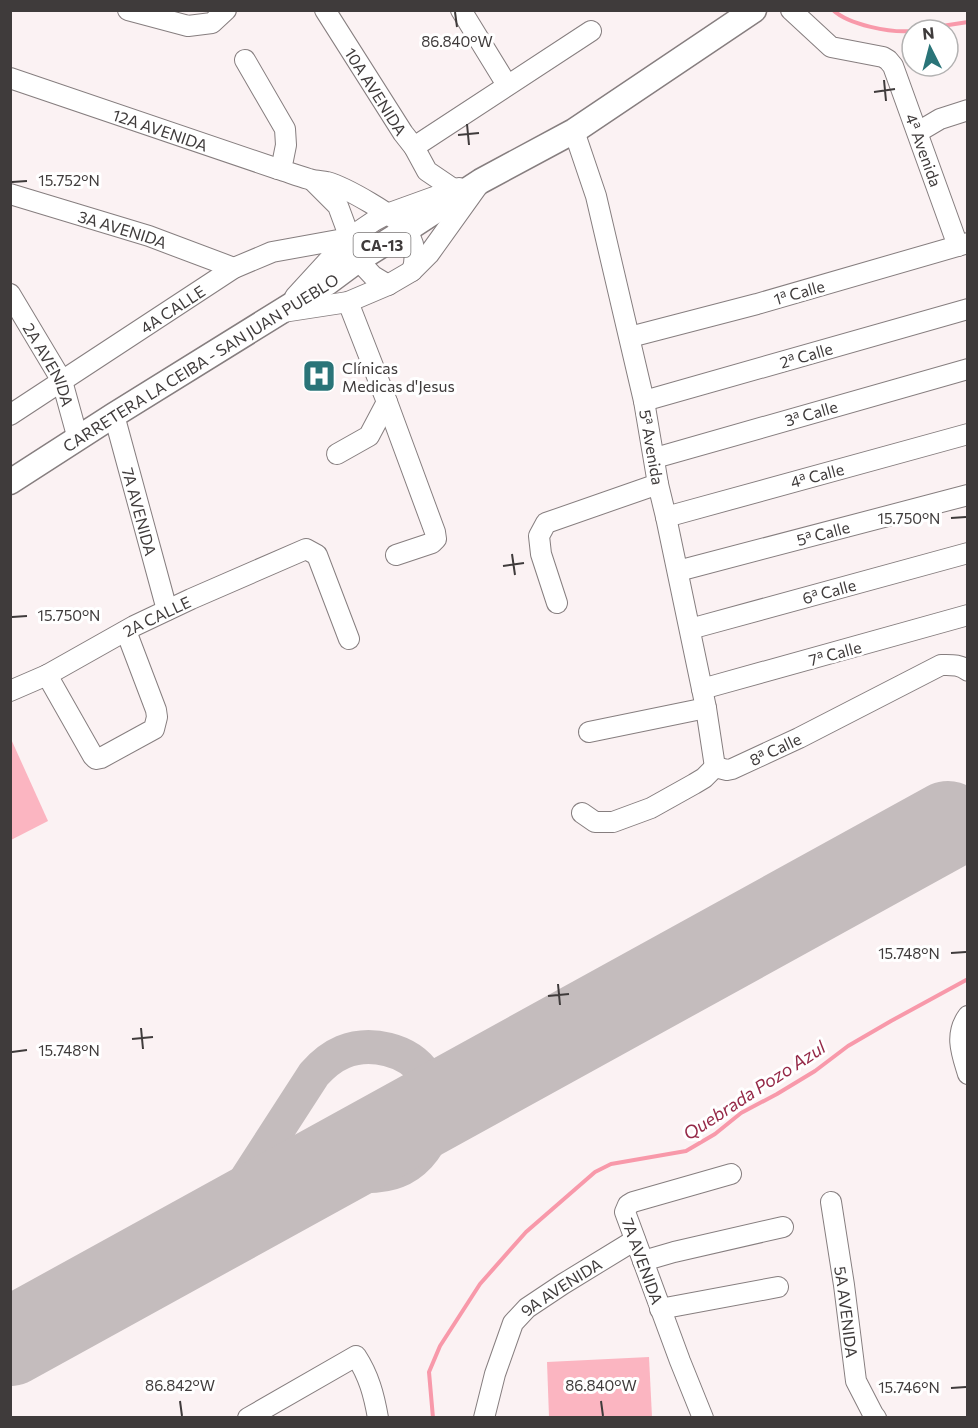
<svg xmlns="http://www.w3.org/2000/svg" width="978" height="1428" viewBox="0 0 978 1428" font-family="Commissioner,sans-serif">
<rect width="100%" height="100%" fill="#fbf2f3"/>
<g fill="#fbb5c1">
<path d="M11,739L48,821L11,840H10Z"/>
<path d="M649,1357L652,1417H549L547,1362Z"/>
</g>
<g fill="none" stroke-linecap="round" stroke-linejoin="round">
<g stroke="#f899aa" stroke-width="4">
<path d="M833,10C849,25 891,33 912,31"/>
<path d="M916,30L968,22"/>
<path d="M433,1418L429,1372L440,1346L480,1284L526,1232L595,1172L611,1164L686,1151L715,1134L741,1113L777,1094L815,1071L848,1046L891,1021L968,979"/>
</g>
<path stroke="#c4bcbd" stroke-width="34" d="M200,1238L221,1218L314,1074C322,1065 331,1057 343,1052C370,1041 408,1049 425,1074C435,1089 438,1115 433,1132C428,1149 413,1165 397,1171C376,1180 337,1175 315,1174"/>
<path stroke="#c4bcbd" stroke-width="88" d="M10,1342L948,825"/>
<g stroke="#867e7f" stroke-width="22">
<g id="minor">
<path d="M128,10L188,26L212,23L226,10"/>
<path id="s1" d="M325,10L403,133L414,147L427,171L455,190"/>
<path d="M461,10L507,85"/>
<path d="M791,10L831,47L883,57L888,60L893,66L958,246"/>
<path d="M245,60L285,129L286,145L283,160L278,169"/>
<path id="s2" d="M10,78L278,169C288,172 298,176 309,179C315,181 321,181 327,182C345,187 397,216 407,231C415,244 417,257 412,271"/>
<path d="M574,131L596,196L644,401L658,484L666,517L706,708L715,767"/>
<path d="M918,132L940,119L968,110"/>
<path d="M414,147L591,31"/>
<path d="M313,181L338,206L358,260L373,276L388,285"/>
<path id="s3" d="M10,194L149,236L234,268"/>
<path id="s4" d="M10,294L62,381L78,439"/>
<path d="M295,297L349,238L374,221L387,214L459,188"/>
<path d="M348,302L387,402L435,532L436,539L432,543L396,555"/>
<path d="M283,312L348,302L388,285L412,271L429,254L477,187"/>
<path d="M630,337L757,304L968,243"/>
<path d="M644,401L968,309"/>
<path id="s5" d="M10,415L234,268L272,252L349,238"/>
<path id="s6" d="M114,415L167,610"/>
<path d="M337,454L369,436L387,402"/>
<path d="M655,458L968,369"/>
<path d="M666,517L968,434"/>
<path d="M678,571L968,495"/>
<path d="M557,603L541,554L539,536L546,523L658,484"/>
<path d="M690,629L968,553"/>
<path d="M47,675L93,756L96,759L101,758L154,729L157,717L156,710L126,631"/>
<path d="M702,689L968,615"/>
<path id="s7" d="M10,691L47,675L134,626L191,599L306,549L317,555L349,639"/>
<path d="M589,732L706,708"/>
<path d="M582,813L595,822H613L651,808L694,784L704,778L715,767L727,770L732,769L799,738L941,665C951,665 960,664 968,671"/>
<path d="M968,1016C954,1035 962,1054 968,1074"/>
<path id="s8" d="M831,1202L844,1285L856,1381L873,1414L876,1418"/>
<path d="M643,1261L674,1252L783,1227"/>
<path d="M660,1309L778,1287"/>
<path d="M248,1418L356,1356C369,1376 374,1395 378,1418"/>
<path id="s9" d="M484,1418L495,1374L513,1323L527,1308L563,1284L635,1240"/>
<path d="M703,1418L680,1361L625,1212L628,1205L633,1202L731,1174"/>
</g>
</g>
<g stroke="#867e7f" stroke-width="27">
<g id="major">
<path id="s10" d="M10,482L114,415L327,283L358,260L406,230L481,181L574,131L754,10"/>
</g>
</g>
<use href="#minor" stroke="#fff" stroke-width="20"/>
<use href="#major" stroke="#fff" stroke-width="24"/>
</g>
<path fill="none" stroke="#3f3b3b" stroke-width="2" d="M455,12L457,27M884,80L886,101M874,92L895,89M467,124L469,145M458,135L479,133M12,182L27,181M951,518L966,517M512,554L515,575M503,566L524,563M12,617L27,616M951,953L966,952M558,984L560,1005M548,996L569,994M141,1028L143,1049M132,1039L153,1037M12,1052L27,1050M951,1388L966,1387M180,1401L182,1416M601,1401L603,1416"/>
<defs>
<g id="hospital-square" transform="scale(1.725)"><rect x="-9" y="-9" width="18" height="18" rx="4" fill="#2a7478" stroke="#fff"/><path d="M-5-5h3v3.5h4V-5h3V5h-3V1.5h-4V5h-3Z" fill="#fff"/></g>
</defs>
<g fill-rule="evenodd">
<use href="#hospital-square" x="319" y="376"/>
</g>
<g text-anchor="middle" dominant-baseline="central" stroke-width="6" stroke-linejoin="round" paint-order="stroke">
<rect fill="#fff" stroke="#797676" stroke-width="1.5" x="353.5" y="233" width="57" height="24" rx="4.5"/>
<g font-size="15" font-weight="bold" fill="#3f3b3b">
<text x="382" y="245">CA-13</text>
</g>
<g font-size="16" fill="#3f3b3b" stroke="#fff">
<text stroke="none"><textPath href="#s1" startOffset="96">10A AVENIDA</textPath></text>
<text stroke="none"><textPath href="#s2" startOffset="159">12A AVENIDA</textPath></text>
<text transform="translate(924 150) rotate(70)">4ª Avenida</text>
<text stroke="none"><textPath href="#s3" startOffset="118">3A AVENIDA</textPath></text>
<text transform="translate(799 292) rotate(-16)">1ª Calle</text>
<text stroke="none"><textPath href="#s5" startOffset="194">4A CALLE</textPath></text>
<text transform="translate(806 355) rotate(-16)">2ª Calle</text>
<text stroke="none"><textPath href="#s10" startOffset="225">CARRETERA LA CEIBA - SAN JUAN PUEBLO</textPath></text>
<text stroke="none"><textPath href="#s4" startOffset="81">2A AVENIDA</textPath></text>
<text transform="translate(811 413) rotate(-16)">3ª Calle</text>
<text transform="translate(652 447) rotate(80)">5ª Avenida</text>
<text transform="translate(817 475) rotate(-15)">4ª Calle</text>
<text stroke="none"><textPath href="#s6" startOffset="100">7A AVENIDA</textPath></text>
<text transform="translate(823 533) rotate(-15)">5ª Calle</text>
<text transform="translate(829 591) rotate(-15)">6ª Calle</text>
<text stroke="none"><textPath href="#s7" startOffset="165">2A CALLE</textPath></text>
<text transform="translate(835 653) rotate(-15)">7ª Calle</text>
<text transform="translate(775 749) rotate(-25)">8ª Calle</text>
<text transform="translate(643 1261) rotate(70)">7A AVENIDA</text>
<text stroke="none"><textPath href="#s9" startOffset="160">9A AVENIDA</textPath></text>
<text stroke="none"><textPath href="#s8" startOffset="111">5A AVENIDA</textPath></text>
</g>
<g font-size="16" fill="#3f3b3b" stroke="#fff" text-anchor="start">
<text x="342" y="367">Clínicas<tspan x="342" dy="18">Medicas d'Jesus</tspan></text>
</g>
<g font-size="18" font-style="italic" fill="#952847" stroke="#fff">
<text transform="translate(754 1090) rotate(-33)">Quebrada Pozo Azul</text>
</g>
</g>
<g font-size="15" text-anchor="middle" fill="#3f3b3b" stroke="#fff" stroke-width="6" stroke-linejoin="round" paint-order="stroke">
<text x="457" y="47">86.840°W</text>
<text x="69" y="186">15.752°N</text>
<text x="909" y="524">15.750°N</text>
<text x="69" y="621">15.750°N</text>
<text x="909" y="959">15.748°N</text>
<text x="69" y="1056">15.748°N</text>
<text x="180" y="1391">86.842°W</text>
<text x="601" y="1391">86.840°W</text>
<text x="909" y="1393">15.746°N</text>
</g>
<rect width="978" height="1428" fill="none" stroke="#3f3b3b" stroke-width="24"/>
<g transform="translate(930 48) rotate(354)"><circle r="28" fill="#ffffff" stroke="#b2b1b1" stroke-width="1.5"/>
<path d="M0-4.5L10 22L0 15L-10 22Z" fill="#2a7478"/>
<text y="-9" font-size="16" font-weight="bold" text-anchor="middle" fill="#3f3b3b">N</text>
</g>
</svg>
